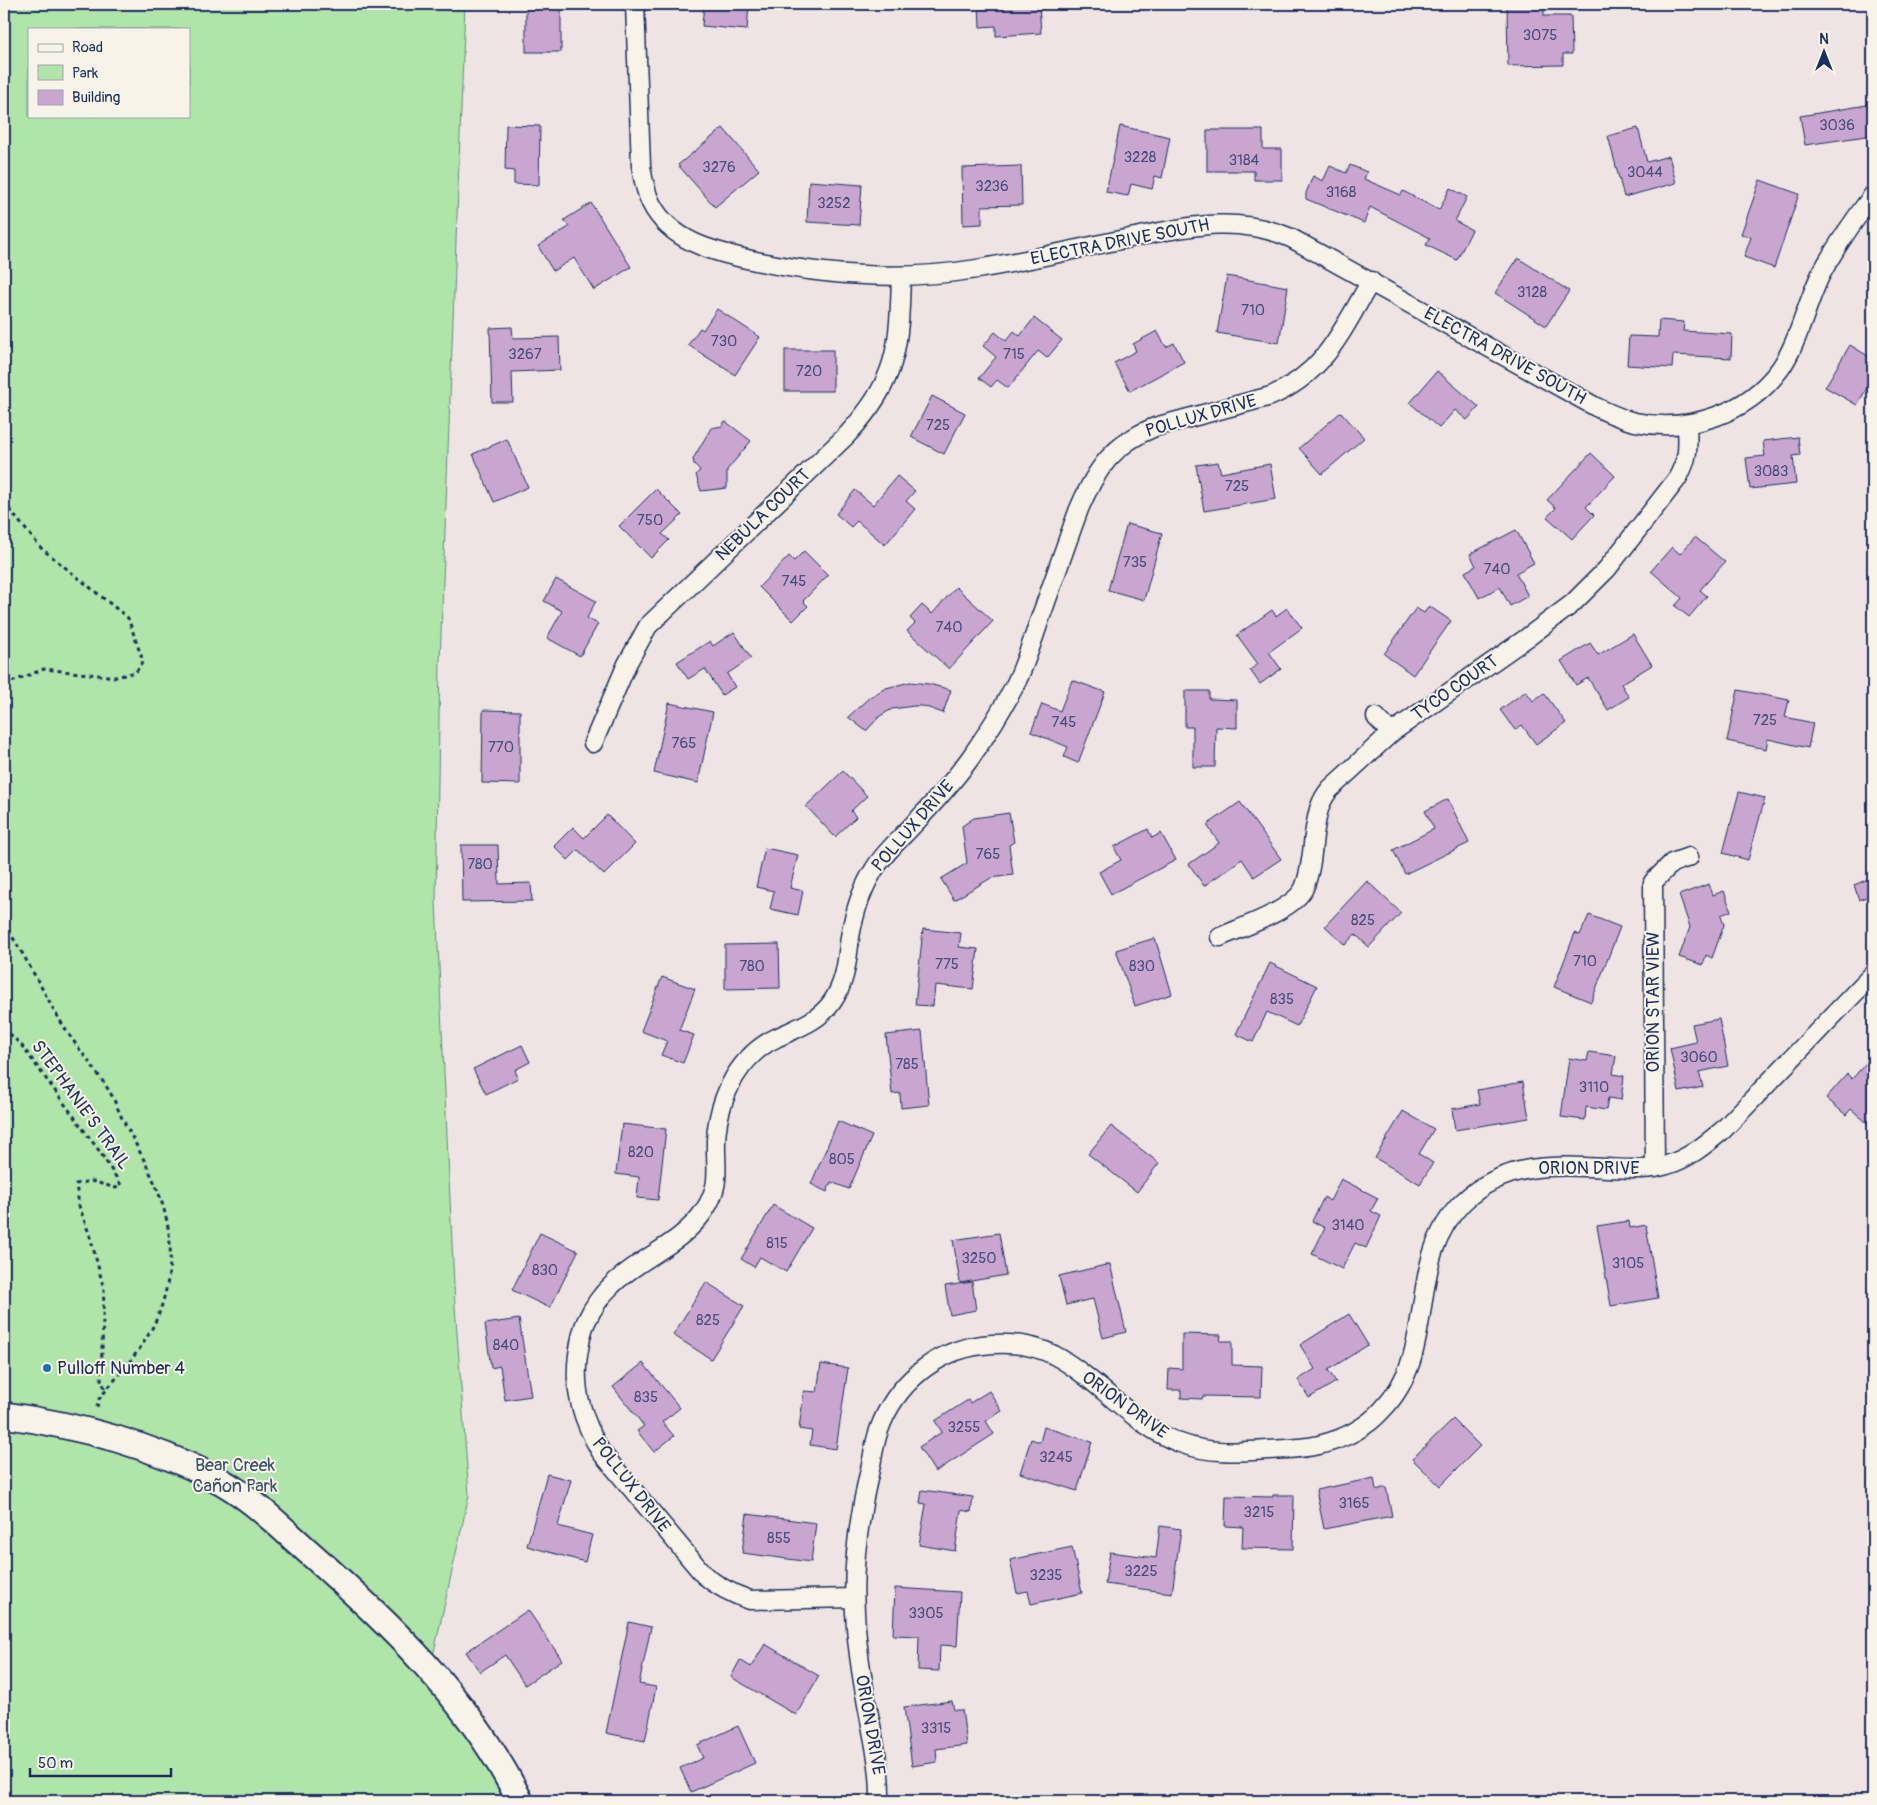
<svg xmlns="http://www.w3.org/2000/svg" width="1877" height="1805" viewBox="0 0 1877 1805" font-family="Pangolin,sans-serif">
<rect width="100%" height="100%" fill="#eee4e3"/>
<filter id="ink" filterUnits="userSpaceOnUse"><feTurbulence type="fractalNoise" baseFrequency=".02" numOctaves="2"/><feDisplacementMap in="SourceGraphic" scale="10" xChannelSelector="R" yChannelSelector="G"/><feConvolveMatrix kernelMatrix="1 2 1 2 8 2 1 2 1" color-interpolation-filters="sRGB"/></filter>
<g filter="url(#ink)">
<path fill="#afe5a8" stroke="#658a83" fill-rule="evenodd" d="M4,4H465L440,661L436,902L455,1306L469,1495L433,1656L469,1734L507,1801H4ZM29,29H189V116H29Z"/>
<g fill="#c9a6d0" stroke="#1b2f5e">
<rect x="526" y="4" width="35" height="48"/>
<path d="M704,4H749L747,30L702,26Z"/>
<path d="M979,4H1039L1041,33L996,36V26L980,27Z"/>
<path d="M1507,4H1544V16H1571L1572,54H1563V65L1508,66Z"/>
<path d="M1873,104V135L1805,145L1800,116Z"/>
<path d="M506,125L540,126L539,185L514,184V171L505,170Z"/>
<path d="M1120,126L1170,137L1162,178L1155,176L1152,189L1131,184L1128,196L1106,192Z"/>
<path d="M723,128L759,170L715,207L678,165Z"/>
<path d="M1638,128L1647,162L1669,156L1676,183L1624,197L1608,136Z"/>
<path d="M1207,130H1263V149H1282V180H1254V171H1207Z"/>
<path d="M1350,165L1367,172L1364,179L1401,195L1403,191L1439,210L1450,188L1467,197L1455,221L1472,230L1457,260L1426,245L1430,238L1370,207L1364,223L1306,199V193L1313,176L1323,181L1330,166L1346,173Z"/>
<path d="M1021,166L1022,205L982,206V224L963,225L962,168Z"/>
<path d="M1760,180L1799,194L1774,268L1744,257L1751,237L1741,234Z"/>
<path d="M809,181L862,185L859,225L807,222Z"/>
<path d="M591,203L631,267L594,290L574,258L553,271L538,246L569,227L564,220Z"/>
<path d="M1518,258L1569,291L1546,326L1495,293Z"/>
<path d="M1227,276L1288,287L1279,343L1217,333Z"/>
<path d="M717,309L760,337L735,375L688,345L700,328L703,330Z"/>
<path d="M1034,318L1062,340L1047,358L1038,351L1008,388L997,380L991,387L979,378L996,357L983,346L995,332L1006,341L1014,331L1020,336Z"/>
<path d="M1659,320L1684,322L1683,331L1732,334L1731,358L1673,355L1672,368L1627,365L1629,336L1658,337Z"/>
<path d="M512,327L513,338L559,337L560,370L512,372L513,402H492L490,328Z"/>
<path d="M1157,331L1166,347L1174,343L1184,362L1130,391L1114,363L1136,351L1133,344Z"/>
<path d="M1850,345L1873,359V378L1857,405L1825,387Z"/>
<rect x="785" y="350" width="48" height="41"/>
<path d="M1437,371L1479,407L1467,420L1455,410L1439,428L1410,403Z"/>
<path d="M932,396L965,413L944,454L911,437Z"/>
<path d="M1341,412L1364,438L1322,474L1299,448Z"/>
<path d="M725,421L751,441L727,470V488L701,491L696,475L700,470L694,464L693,459L711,428L722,426Z"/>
<path d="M1798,437L1800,455L1793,456L1796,484L1750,489L1746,458L1765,456L1763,441Z"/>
<path d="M507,439L528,487L494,502L473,454Z"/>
<path d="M1591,453L1615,476L1586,507L1594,515L1572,539L1547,517L1556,508L1547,500Z"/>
<path d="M1218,462L1221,473L1270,464L1276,499L1204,511L1196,465Z"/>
<path d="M897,476L915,491L906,501L915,509L885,545L857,521L851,527L836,514L855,490L873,505Z"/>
<path d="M656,489L682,515L662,534L669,540L651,558L619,526Z"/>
<path d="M1127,524L1162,533L1144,600L1108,590Z"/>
<path d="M1516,530L1534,563L1516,573L1528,596L1510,606L1500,587L1479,598L1465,572L1476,566L1470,554Z"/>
<path d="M1695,537L1725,562L1700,590L1707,596L1689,617L1675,606L1682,598L1651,571L1672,547L1680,554Z"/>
<path d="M804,551L828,575L803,601L808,606L793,621L759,587L789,556L794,561Z"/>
<path d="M556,579L596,601L587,618L598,624L580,656L547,638L562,611L544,601Z"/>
<path d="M956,587L993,621L949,669L907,631L915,623L910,618L922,605L932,614Z"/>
<path d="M1429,606L1451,621L1413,675L1384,654L1416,608L1424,613Z"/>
<path d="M1287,608L1302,628L1269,652L1281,669L1260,684L1250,670L1258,664L1237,635L1272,610L1276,616Z"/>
<path d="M734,632L751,658L727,674L735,687L722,695L705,669L688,679L677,662L710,641L713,646Z"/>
<path d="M1633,634L1652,665L1621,684L1629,697L1608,710L1588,678L1576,685L1561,661L1590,643L1598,655Z"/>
<path d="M1072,680L1105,692L1078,763L1064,757L1068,747L1031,732L1042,704L1060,711Z"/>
<path d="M910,682L929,684L951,690L943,713L923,706H914L892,709L880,716L866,731L848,717L870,697L886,688Z"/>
<path d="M1738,690L1789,700L1785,717L1813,723L1808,748L1768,739L1766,749L1727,741Z"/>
<path d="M1185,691H1209V699L1237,700V728L1216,727L1215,767H1193V727H1185Z"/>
<path d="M1526,691L1533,701L1544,693L1566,723L1536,744L1522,725L1515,730L1500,710Z"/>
<path d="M669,703L713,712L698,783L654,773Z"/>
<path d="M483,710L520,711V784L482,783Z"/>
<path d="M843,771L867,796L851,811L856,817L835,837L806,806Z"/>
<path d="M1739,792L1765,798L1748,860L1723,853Z"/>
<path d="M1448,799L1469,843L1405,874L1393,850L1434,829L1425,811Z"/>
<path d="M1240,802L1281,859L1254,877L1242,859L1204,886L1189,864L1219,843L1207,825Z"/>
<path d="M1009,813L1014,842L1009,845L1013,875L991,878L954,900L941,879L967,863L962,826L974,818Z"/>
<path d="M607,815L635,844L604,875L578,850L568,860L554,846L573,827L584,838Z"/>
<path d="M1148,829L1152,838L1161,833L1176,860L1111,894L1099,872L1121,860L1114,847Z"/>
<path d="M461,845H498L499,884L531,883L532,901L462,902Z"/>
<path d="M765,848L798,855L790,888L803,891L798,915L770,909L774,891L756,887Z"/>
<path d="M1873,877V894L1859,900L1854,885Z"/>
<path d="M1367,881L1401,913L1369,947L1355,934L1345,945L1325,926Z"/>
<path d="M1709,884L1713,895L1724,891L1731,911L1721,915L1724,925L1712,958L1706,955L1703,965L1679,957L1690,927L1679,895Z"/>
<path d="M1589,915L1620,927L1591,1002L1554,987L1575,933L1580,935Z"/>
<path d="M923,929L961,933L959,947L978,949L973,989L935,985L933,1006L915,1005Z"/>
<path d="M1155,938L1172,994L1135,1006L1116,950Z"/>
<path d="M779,944L780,988L725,989V945Z"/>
<path d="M1270,963L1317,986L1297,1026L1267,1012L1253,1042L1236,1034Z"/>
<path d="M662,977L695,989L679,1030L694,1035L683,1063L661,1055L667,1041L641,1031Z"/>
<path d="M1719,1019L1728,1066L1699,1072L1703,1087L1679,1092L1670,1048L1696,1042L1692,1024Z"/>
<path d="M922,1031L929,1105L901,1108L900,1093L892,1094L886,1035Z"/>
<path d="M522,1045L530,1062L515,1070L518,1078L486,1094L473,1069Z"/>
<path d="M1589,1052L1616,1056L1613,1074L1624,1076L1621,1100L1608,1098L1606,1110L1586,1107L1585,1120L1561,1117L1569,1058L1587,1061Z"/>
<path d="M1873,1055V1128L1851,1109L1846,1115L1826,1098L1847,1074L1852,1079Z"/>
<path d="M1523,1082L1529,1118L1455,1130L1452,1109L1480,1104L1477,1090Z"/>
<path d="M1403,1111L1434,1129L1419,1154L1433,1163L1420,1184L1375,1158Z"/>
<path d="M838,1121L872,1136L849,1189L831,1182L827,1192L811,1184Z"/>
<path d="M622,1124L666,1129L658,1200L637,1198L639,1177L616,1174Z"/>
<path d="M1111,1126L1159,1163L1137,1192L1088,1154Z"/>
<path d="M1341,1179L1378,1198L1371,1211L1381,1216L1366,1248L1355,1243L1342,1269L1312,1254L1325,1228L1312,1221L1324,1197L1330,1201Z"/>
<path d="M773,1205L812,1228L786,1272L760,1257L754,1267L741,1259Z"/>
<path d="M1629,1221L1630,1228L1646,1225L1658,1298L1611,1306L1597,1226Z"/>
<path d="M540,1233L578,1251L550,1308L512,1290Z"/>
<path d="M999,1233L1006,1275L960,1283L953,1240Z"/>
<path d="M1110,1264L1126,1332L1103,1338L1093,1299L1066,1305L1059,1276Z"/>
<path d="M706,1282L744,1306L711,1359L673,1335Z"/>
<path d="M972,1282L976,1310L950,1315L945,1286Z"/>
<path d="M1349,1314L1368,1345L1328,1370L1336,1382L1309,1398L1298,1380L1315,1369L1300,1345Z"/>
<path d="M519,1319L531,1396L505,1400L500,1366L491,1368L485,1324Z"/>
<path d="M1182,1334L1221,1335L1220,1341H1232V1365L1262,1366L1261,1397L1203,1396L1202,1399L1181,1398V1390H1168L1169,1368L1182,1369Z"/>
<path d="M643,1363L680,1408L662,1422L674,1436L654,1452L637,1431L644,1426L613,1387Z"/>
<path d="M821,1364L848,1368L836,1449L810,1445L812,1431L799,1429L804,1391L817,1392Z"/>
<path d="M989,1391L1002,1411L986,1421L994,1434L935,1472L919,1447L942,1432L935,1421L968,1400L970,1403Z"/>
<path d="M1453,1419L1480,1446L1440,1486L1412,1459Z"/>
<path d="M1044,1427L1092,1442L1077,1491L1020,1473L1031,1439L1040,1442Z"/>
<path d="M547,1474L571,1480L558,1526L592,1535L585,1562L527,1546Z"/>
<path d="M1374,1478L1376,1490L1386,1487L1392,1516L1324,1529L1316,1490Z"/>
<path d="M922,1490L973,1497L971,1512L961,1510L955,1551L919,1545L926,1504L920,1503Z"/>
<path d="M1273,1495H1294L1293,1549L1242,1548L1243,1527L1225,1526L1226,1496L1273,1497Z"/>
<path d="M747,1514L816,1523L811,1562L742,1553Z"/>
<path d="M1160,1526L1181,1529L1172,1593L1105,1584L1110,1552L1156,1558Z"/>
<path d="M1072,1547L1082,1593L1031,1604L1028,1591L1017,1593L1010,1560Z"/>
<path d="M895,1588L960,1592L957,1646L940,1645L939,1671L918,1670L919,1636L893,1635Z"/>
<path d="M528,1610L562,1660L525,1685L505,1655L480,1672L466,1652Z"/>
<path d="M629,1622L651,1627L639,1684L656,1687L645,1741L606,1733Z"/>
<path d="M765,1644L819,1676L796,1715L731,1677L740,1660L751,1667Z"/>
<path d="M952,1701L954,1710H962L967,1745L936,1749L937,1762L912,1766L904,1707Z"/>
<path d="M738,1726L755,1763L691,1792L680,1768L703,1758L697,1745Z"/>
</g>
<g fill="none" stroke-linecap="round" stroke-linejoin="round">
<g stroke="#1b2f5e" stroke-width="21">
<g id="street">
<path d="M635,4L641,166C643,179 645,191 651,203C671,243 716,252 756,261C828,276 903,281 977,269C1026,261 1075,249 1125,239C1183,228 1233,213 1291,238L1596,407C1609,413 1621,419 1635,422C1689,433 1747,414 1780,369C1799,342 1806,304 1821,274C1836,246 1854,220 1873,195"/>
<path d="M1376,717L1391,733"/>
<path d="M593,743L627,664L648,626L847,435C898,379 899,348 901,276"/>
<path d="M1220,937C1242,927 1294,910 1304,888C1311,872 1312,852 1314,835C1317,817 1318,803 1330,789L1391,733L1528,637L1572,604L1607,569L1677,479C1689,458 1688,448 1687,425"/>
<path d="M1655,1168L1653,882L1672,863L1689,857"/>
<path d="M854,1598L750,1600C732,1594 718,1587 704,1575L601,1452C583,1421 573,1391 578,1355C580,1344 581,1332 586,1322C592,1309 601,1295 612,1285C640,1257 681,1245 704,1211C722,1184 715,1169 716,1140C717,1118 724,1095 735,1076C745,1060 759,1046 776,1038C797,1028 819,1021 832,1002C846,982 847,960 850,937C854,914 860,893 872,873C882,855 898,841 912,826C933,804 953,782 971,757C987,734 1002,710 1015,685C1026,663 1033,639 1041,616C1054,580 1066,544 1079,509C1096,469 1113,444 1155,427L1271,396C1326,372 1342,330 1371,281"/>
<path d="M880,1801C881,1767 872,1733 866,1699C857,1651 851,1602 856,1553C859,1523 864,1494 871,1465C873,1454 875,1441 879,1430C895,1385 934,1351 982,1345C1006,1342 1032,1344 1054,1355C1099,1379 1132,1425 1180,1443C1209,1454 1238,1452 1268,1450C1285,1449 1302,1449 1319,1445C1344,1439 1365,1429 1382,1410C1441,1350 1403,1261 1463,1202C1505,1162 1554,1165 1608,1168C1628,1169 1648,1171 1667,1165C1688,1159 1706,1144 1723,1130L1873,974"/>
</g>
</g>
<g stroke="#1b2f5e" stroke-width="29">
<path id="secondary" d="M4,1415C76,1425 148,1444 213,1477C247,1494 275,1522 303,1547C387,1621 470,1699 520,1801"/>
</g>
<g stroke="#1b2f5e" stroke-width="3" stroke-dasharray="4 4" stroke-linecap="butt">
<path d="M4,503L41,548L128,618L143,661L136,672L116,677L44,669L4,685"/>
<path d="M4,924C25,955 42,990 61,1022C76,1047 96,1069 111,1094C116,1103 119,1113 124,1122C156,1182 184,1230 163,1301C153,1339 123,1369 99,1399L96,1411"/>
<path d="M4,1028L22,1046L100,1152L121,1185L116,1188L91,1181L76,1184L79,1206L90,1236L104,1289L101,1379L106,1391"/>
</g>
<use href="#street" stroke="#f7f3e8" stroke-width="18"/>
<use href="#secondary" stroke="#f7f3e8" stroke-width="25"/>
</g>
</g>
<circle fill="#1f6fb2" stroke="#f7f3e8" stroke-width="2" cx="47" cy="1368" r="5"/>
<g text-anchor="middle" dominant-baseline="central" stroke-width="4" stroke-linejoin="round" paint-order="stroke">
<g font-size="15" fill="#464d7a">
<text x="1540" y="35">3075</text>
<text x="1837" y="125">3036</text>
<text x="1140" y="157">3228</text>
<text x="1244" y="160">3184</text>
<text x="719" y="167">3276</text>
<text x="1645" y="172">3044</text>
<text x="992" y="186">3236</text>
<text x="1341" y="192">3168</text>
<text x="834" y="203">3252</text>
<text x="1532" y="292">3128</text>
<text x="1253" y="310">710</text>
<text x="724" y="341">730</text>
<text x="525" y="354">3267</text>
<text x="1014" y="354">715</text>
<text x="809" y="371">720</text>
<text x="938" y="425">725</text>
<text x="1771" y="471">3083</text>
<text x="1237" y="486">725</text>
<text x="650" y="520">750</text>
<text x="1135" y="562">735</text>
<text x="1497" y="569">740</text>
<text x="794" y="581">745</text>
<text x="949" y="627">740</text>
<text x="1765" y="720">725</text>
<text x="1064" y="722">745</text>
<text x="684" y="743">765</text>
<text x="501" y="747">770</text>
<text x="988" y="854">765</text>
<text x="480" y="864">780</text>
<text x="1363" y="920">825</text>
<text x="1585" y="961">710</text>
<text x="947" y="964">775</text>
<text x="752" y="966">780</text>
<text x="1142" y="966">830</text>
<text x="1282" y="999">835</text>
<text x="1699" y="1057">3060</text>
<text x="907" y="1064">785</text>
<text x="1594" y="1087">3110</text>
<text x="641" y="1152">820</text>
<text x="842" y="1159">805</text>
<text x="1348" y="1225">3140</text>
<text x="777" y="1243">815</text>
<text x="979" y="1258">3250</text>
<text x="1628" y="1263">3105</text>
<text x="545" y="1270">830</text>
<text x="708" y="1320">825</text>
<text x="506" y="1345">840</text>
<text x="646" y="1397">835</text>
<text x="964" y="1427">3255</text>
<text x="1056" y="1457">3245</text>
<text x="1354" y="1503">3165</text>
<text x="1259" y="1512">3215</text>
<text x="779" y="1538">855</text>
<text x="1141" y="1571">3225</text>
<text x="1046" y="1575">3235</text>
<text x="926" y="1613">3305</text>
<text x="936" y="1728">3315</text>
</g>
<g font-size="18" fill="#1b2f5e" stroke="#f7f3e8">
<text transform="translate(1120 242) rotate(-11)">ELECTRA DRIVE SOUTH</text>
<text transform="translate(1505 356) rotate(29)">ELECTRA DRIVE SOUTH</text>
<text transform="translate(1201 416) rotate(-16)">POLLUX DRIVE</text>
<text transform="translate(763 515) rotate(-44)">NEBULA COURT</text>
<text transform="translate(1455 688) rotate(-35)">TYCO COURT</text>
<text transform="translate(913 826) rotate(-49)">POLLUX DRIVE</text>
<text transform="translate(1653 1002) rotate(-90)">ORION STAR VIEW</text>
<text transform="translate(81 1105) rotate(54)">STEPHANIE'S TRAIL</text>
<text x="1589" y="1168">ORION DRIVE</text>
<text transform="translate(1125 1405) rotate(36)">ORION DRIVE</text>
<text transform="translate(631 1485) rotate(52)">POLLUX DRIVE</text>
<text transform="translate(870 1725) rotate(80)">ORION DRIVE</text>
</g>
<g font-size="18" fill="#1b2f5e" stroke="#f7f3e8" text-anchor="start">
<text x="57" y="1368">Pulloff Number 4</text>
</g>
<g font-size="18" fill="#39536d" stroke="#f7f3e8">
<text x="235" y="1465">Bear Creek<tspan x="235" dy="21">Cañon Park</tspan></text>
</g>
</g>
<rect width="1877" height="1805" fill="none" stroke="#f7f3e8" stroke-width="20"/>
<rect x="10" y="10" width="1857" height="1785" fill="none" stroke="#1b2f5e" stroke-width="2" filter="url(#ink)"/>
<rect x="28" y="28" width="162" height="90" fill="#f7f3e8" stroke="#9fa5b1"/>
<rect x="38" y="44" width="25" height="8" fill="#f7f3e8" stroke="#9fa5b1"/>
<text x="72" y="52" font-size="15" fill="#1b2f5e">Road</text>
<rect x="38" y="65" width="25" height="15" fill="#afe5a8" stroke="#9fa5b1"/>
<text x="72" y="78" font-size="15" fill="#1b2f5e">Park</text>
<rect x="38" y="90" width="25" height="15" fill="#c9a6d0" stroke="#9fa5b1"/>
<text x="72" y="102" font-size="15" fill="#1b2f5e">Building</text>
<g transform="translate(1824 52)" stroke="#f7f3e8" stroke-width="4" paint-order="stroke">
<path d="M0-4L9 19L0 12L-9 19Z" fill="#1b2f5e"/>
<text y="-8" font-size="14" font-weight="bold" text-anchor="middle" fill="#1b2f5e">N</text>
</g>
<path d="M30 1768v8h141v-8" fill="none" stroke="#1b2f5e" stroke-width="2.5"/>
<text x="38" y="1768" font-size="15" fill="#1b2f5e" stroke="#f7f3e8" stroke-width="4" paint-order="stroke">50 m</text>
</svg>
